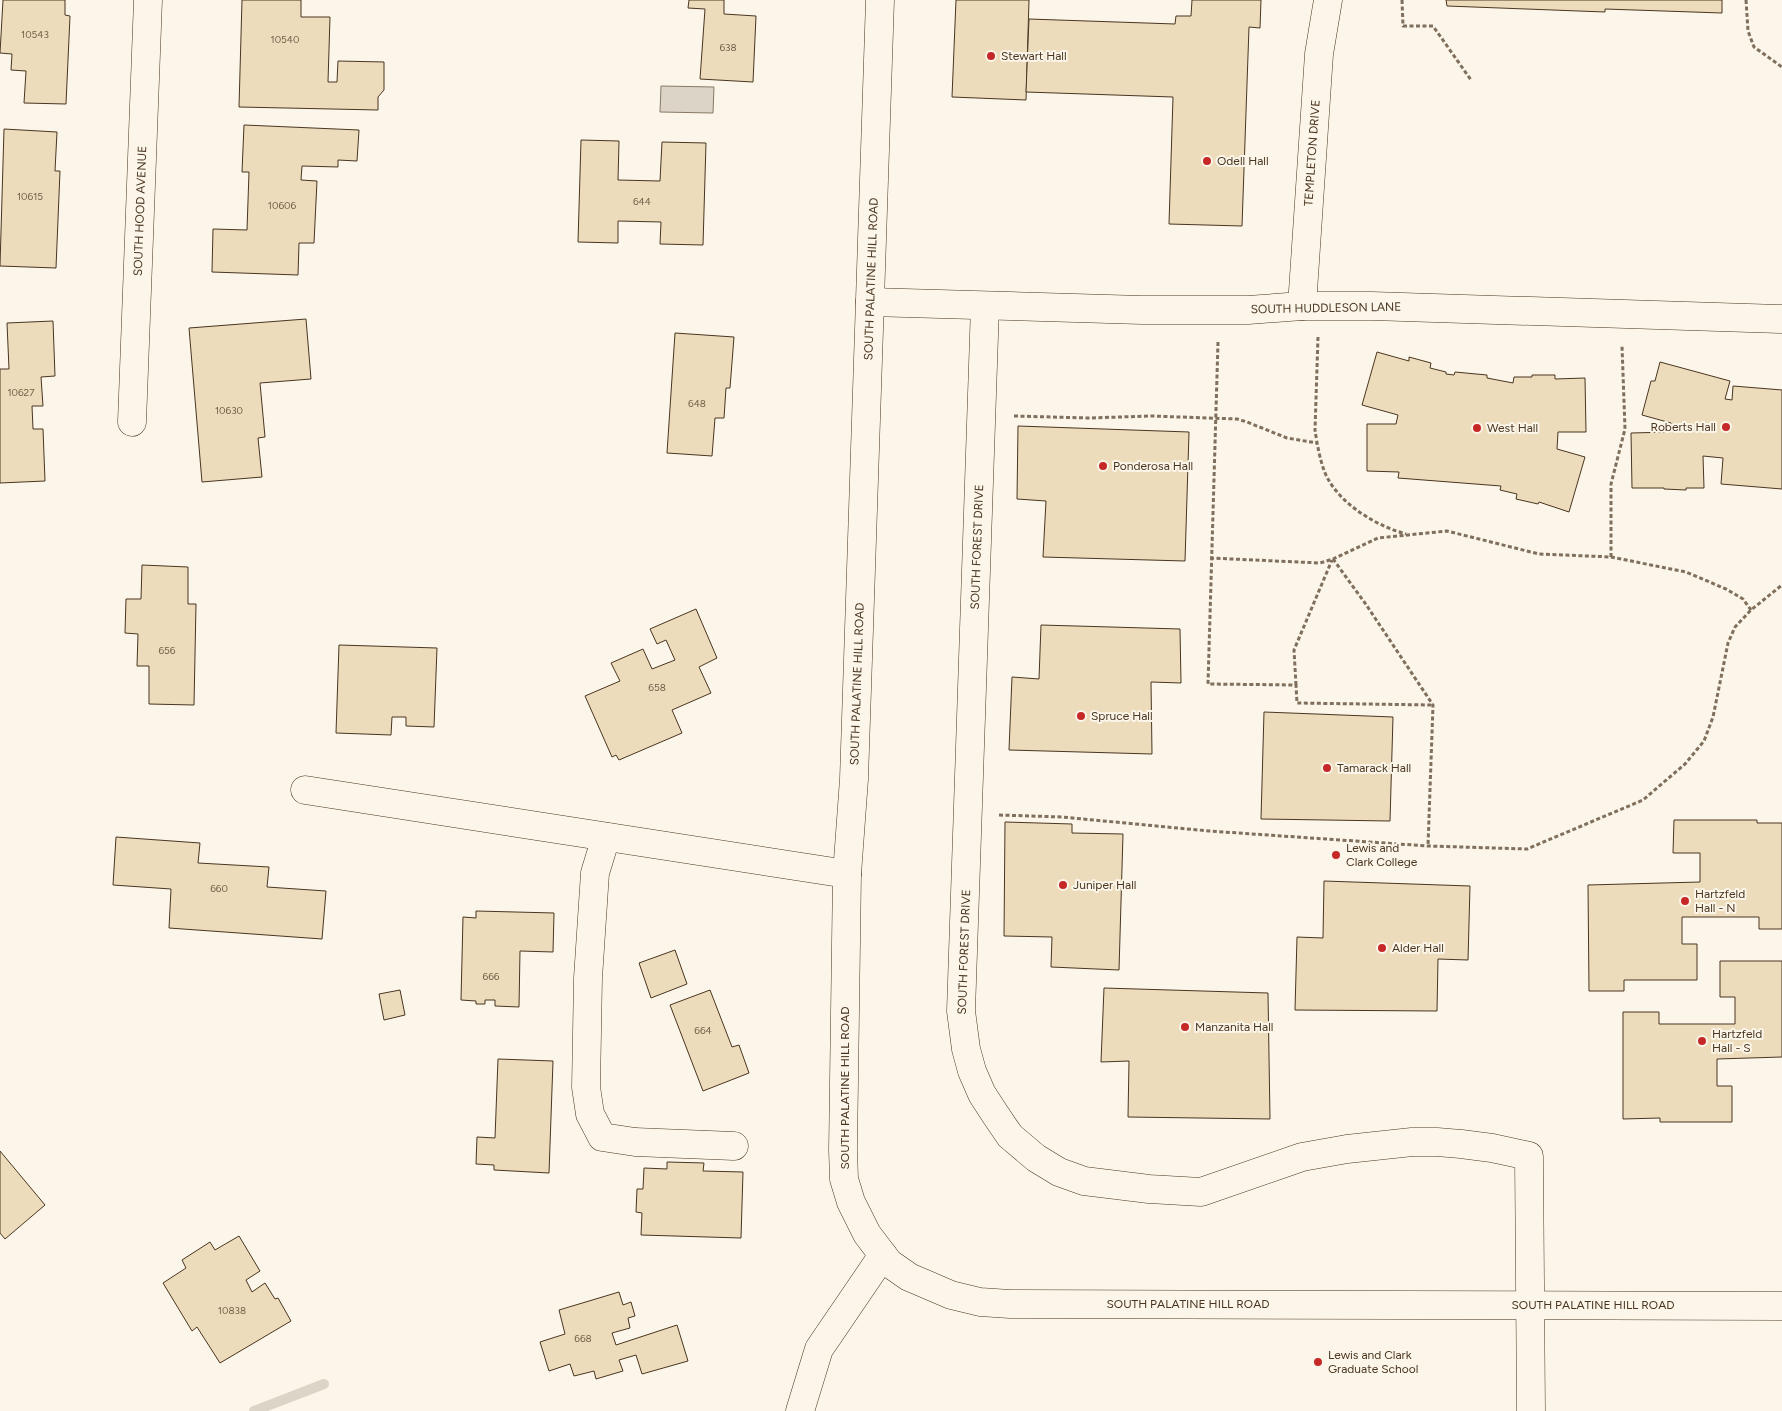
<svg xmlns="http://www.w3.org/2000/svg" width="1782" height="1411" viewBox="0 0 1782 1411" font-family="Figtree,sans-serif">
<rect width="100%" height="100%" fill="#fbf6e9"/>
<path fill="#dcd4c6" stroke="#887966" d="M661,86L714,87L713,113L660,112Z"/>
<g fill="none" stroke-linecap="round" stroke-linejoin="round">
<path stroke="#dcd4c6" stroke-width="10" d="M254,1411L324,1384"/>
</g>
<g fill="#ecdcbc" stroke="#4a3520">
<path d="M3,0H65V15L70,16L66,104L24,103L26,71L11,70L12,54L0,53Z"/>
<path d="M242,0H301V17H330L328,82H337L338,61L384,62V90L378,97V110L239,107Z"/>
<path d="M689,0H724V14L756,16L753,82L700,79L705,9L688,8Z"/>
<path d="M956,0H1029L1026,100L952,97Z"/>
<path d="M1192,0H1261L1260,28L1249,27L1242,226L1169,224L1173,97L1026,92L1029,19L1175,24L1176,16H1191Z"/>
<path d="M1446,0H1722V13L1605,9V12L1447,6Z"/>
<path d="M244,125L359,130L357,161L338,160V167L302,166L301,180L317,181L314,243H299L298,275L212,272L213,229L247,230L249,172H242Z"/>
<path d="M4,129L57,132L55,171H60L56,268L0,266Z"/>
<path d="M581,140L619,141L618,180L660,181L662,142L706,143L703,245L660,244L661,222L618,221V243L578,242Z"/>
<path d="M306,319L311,379L260,383L265,437L258,438L262,477L202,482L189,328Z"/>
<path d="M53,321L55,376L41,377L43,406H32L33,429H43L45,481L0,483V369H9L7,323Z"/>
<path d="M675,333L734,337L730,388H726L724,418H715L712,456L667,453Z"/>
<path d="M1377,352L1409,361V357L1431,363L1430,368L1446,372V374L1454,375L1455,372L1487,375V378L1513,383L1514,377H1532V375H1555V379L1585,378L1586,432H1558L1557,449L1585,457L1569,512L1539,502L1538,504L1516,499L1517,494L1500,490L1501,486L1398,478L1399,472L1367,471V424H1396L1398,415L1362,405Z"/>
<path d="M1660,362L1730,381L1725,399L1732,400L1733,386L1782,390V489L1721,484L1723,458L1703,456L1704,488H1686V490L1664,489V488H1632L1631,433L1670,432L1671,423L1642,415L1651,381H1655Z"/>
<path d="M1018,426L1189,432L1185,561L1043,557L1046,501L1017,499Z"/>
<path d="M142,565L188,567V604H196L194,705L149,704V666H137L138,634L125,633L126,599H141Z"/>
<path d="M696,609L717,658L699,667L711,693L672,710L682,733L619,760L616,755L612,757L585,696L620,681L611,663L643,649L652,669L675,660L666,640L657,644L650,629Z"/>
<path d="M1041,625L1180,629L1181,683L1151,682L1152,754L1009,750L1012,677L1039,679Z"/>
<path d="M339,645L437,648L434,727L406,726V717H392L391,735L336,733Z"/>
<path d="M1264,712L1393,717L1390,821L1261,819Z"/>
<path d="M1674,820H1757V823H1782V929H1759V917H1682V944H1697V980H1624V991H1589L1588,885L1700,882V853H1673Z"/>
<path d="M1005,822L1072,824V833L1123,834L1119,970L1051,967L1052,937L1004,936Z"/>
<path d="M116,837L200,843L198,863L269,867L267,887L326,891L322,939L169,928L171,889L113,885Z"/>
<path d="M1324,881L1470,886L1468,960L1438,959L1437,1011L1295,1010L1297,937L1323,938Z"/>
<path d="M476,911L554,913L553,952L520,951L519,1007L495,1006V1000H485V1004H476V1001L461,1000L463,917L476,918Z"/>
<path d="M675,950L687,984L651,998L639,963Z"/>
<path d="M1720,961H1782V1057L1717,1059V1086H1732V1122H1660V1118L1623,1119V1012H1659V1024H1735V997H1720Z"/>
<path d="M1104,988L1268,993L1270,1119L1128,1117L1129,1061L1101,1062Z"/>
<path d="M400,990L405,1015L384,1020L379,994Z"/>
<path d="M710,990L732,1047L739,1045L749,1073L703,1091L670,1005Z"/>
<path d="M498,1059L553,1061L549,1173L494,1170V1165L476,1164L477,1137L495,1138Z"/>
<path d="M0,1151L45,1205L5,1239L0,1233Z"/>
<path d="M667,1162L704,1163L703,1171L743,1172L741,1238L641,1235L642,1213L636,1212L637,1189H643L644,1168L667,1169Z"/>
<path d="M239,1236L260,1271L246,1280L252,1292L265,1283L275,1299L278,1298L291,1321L220,1363L197,1327L192,1331L163,1283L186,1268L182,1260L210,1242L215,1250Z"/>
<path d="M619,1292L623,1305L631,1302L635,1316L628,1318L630,1328L612,1333L616,1345L677,1325L688,1361L642,1374L636,1355L619,1360L623,1371L596,1379L594,1371L574,1376L570,1364L549,1371L540,1342L565,1334L559,1310Z"/>
</g>
<g fill="none" stroke-linecap="round" stroke-linejoin="round">
<g stroke="#4a3520" stroke-width="29">
<g id="minor">
<path d="M880,0L854,779L847,874L843,1150L844,1179L851,1202L867,1234L889,1263L909,1277L951,1295L980,1302L1010,1304L1782,1306"/>
<path d="M870,302L1142,310H1248L1302,306H1372L1782,319"/>
<path d="M985,306L961,1011L966,1049L972,1071L982,1094L995,1114L1010,1136L1036,1158L1059,1172L1084,1181L1149,1189L1201,1192L1302,1157L1347,1149L1412,1142H1437L1461,1144L1492,1148L1529,1156L1531,1411"/>
<path d="M1302,306L1319,54L1328,0"/>
<path d="M132,422L148,0"/>
<path d="M305,790L847,874"/>
<path d="M606,837L595,873L588,978L586,1087L590,1114L602,1137L635,1142L734,1146"/>
<path d="M800,1411L819,1349L883,1255"/>
</g>
</g>
<g stroke="#7f6f5c" stroke-width="3" stroke-dasharray="4 2.5" stroke-linecap="butt">
<path d="M1402,0L1403,26H1433L1471,80"/>
<path d="M1746,0L1748,31L1754,47L1782,67"/>
<path d="M1318,337L1315,430C1317,444 1321,467 1328,479C1343,506 1377,526 1406,534"/>
<path d="M1218,342L1208,684L1296,685L1297,703L1433,705"/>
<path d="M1014,416L1089,418L1151,416L1237,419L1247,422L1287,438L1317,443"/>
<path d="M1611,557V484L1625,429L1622,346"/>
<path d="M1210,558L1320,563L1333,559L1378,538L1447,531L1539,554L1611,557L1686,572L1726,589L1743,599L1751,610"/>
<path d="M1333,559L1365,603L1433,705L1428,846"/>
<path d="M1296,685L1294,650L1332,560"/>
<path d="M999,815L1062,817L1209,831L1428,846L1527,849L1643,800L1685,764L1704,741L1713,717L1728,643L1735,627L1751,610L1782,585"/>
</g>
<use href="#minor" stroke="#fbf6e9" stroke-width="28"/>
</g>
<g fill="#c62828" stroke="#fbf6e9" stroke-width="2">
<circle cx="991" cy="56" r="5"/>
<circle cx="1207" cy="161" r="5"/>
<circle cx="1726" cy="427" r="5"/>
<circle cx="1477" cy="428" r="5"/>
<circle cx="1103" cy="466" r="5"/>
<circle cx="1081" cy="716" r="5"/>
<circle cx="1327" cy="768" r="5"/>
<circle cx="1336" cy="855" r="5"/>
<circle cx="1063" cy="885" r="5"/>
<circle cx="1685" cy="901" r="5"/>
<circle cx="1382" cy="948" r="5"/>
<circle cx="1185" cy="1027" r="5"/>
<circle cx="1702" cy="1041" r="5"/>
<circle cx="1318" cy="1362" r="5"/>
</g>
<g text-anchor="middle" dominant-baseline="central" stroke-width="4" stroke-linejoin="round" paint-order="stroke">
<g font-size="10" fill="#725f47">
<text x="35" y="34">10543</text>
<text x="285" y="39">10540</text>
<text x="728" y="47">638</text>
<text x="30" y="196">10615</text>
<text x="642" y="201">644</text>
<text x="282" y="205">10606</text>
<text x="21" y="392">10627</text>
<text x="697" y="403">648</text>
<text x="229" y="410">10630</text>
<text x="167" y="650">656</text>
<text x="657" y="687">658</text>
<text x="219" y="888">660</text>
<text x="491" y="976">666</text>
<text x="703" y="1030">664</text>
<text x="232" y="1310">10838</text>
<text x="583" y="1338">668</text>
</g>
<g font-size="12" fill="#4a3520" stroke="#fbf6e9" text-anchor="start">
<text x="1001" y="56">Stewart Hall</text>
<text x="1217" y="161">Odell Hall</text>
<text x="1716" y="427" text-anchor="end">Roberts Hall</text>
<text x="1487" y="428">West Hall</text>
<text x="1113" y="466">Ponderosa Hall</text>
<text x="1091" y="716">Spruce Hall</text>
<text x="1337" y="768">Tamarack Hall</text>
<text x="1346" y="848">Lewis and<tspan x="1346" dy="14">Clark College</tspan></text>
<text x="1073" y="885">Juniper Hall</text>
<text x="1695" y="894">Hartzfeld<tspan x="1695" dy="14">Hall - N</tspan></text>
<text x="1392" y="948">Alder Hall</text>
<text x="1195" y="1027">Manzanita Hall</text>
<text x="1712" y="1034">Hartzfeld<tspan x="1712" dy="14">Hall - S</tspan></text>
<text x="1328" y="1355">Lewis and Clark<tspan x="1328" dy="14">Graduate School</tspan></text>
</g>
<g font-size="12" fill="#4a3520" stroke="#fbf6e9">
<text transform="translate(1312 153) rotate(-86)">TEMPLETON DRIVE</text>
<text transform="translate(140 211) rotate(-88)">SOUTH HOOD AVENUE</text>
<text transform="translate(871 279) rotate(-88)">SOUTH PALATINE HILL ROAD</text>
<text transform="translate(1326 308) rotate(-1)">SOUTH HUDDLESON LANE</text>
<text transform="translate(977 547) rotate(-88)">SOUTH FOREST DRIVE</text>
<text transform="translate(857 684) rotate(-88)">SOUTH PALATINE HILL ROAD</text>
<text transform="translate(964 952) rotate(-88)">SOUTH FOREST DRIVE</text>
<text transform="translate(845 1088) rotate(-90)">SOUTH PALATINE HILL ROAD</text>
<text x="1188" y="1304">SOUTH PALATINE HILL ROAD</text>
<text x="1593" y="1305">SOUTH PALATINE HILL ROAD</text>
</g>
</g>
</svg>
